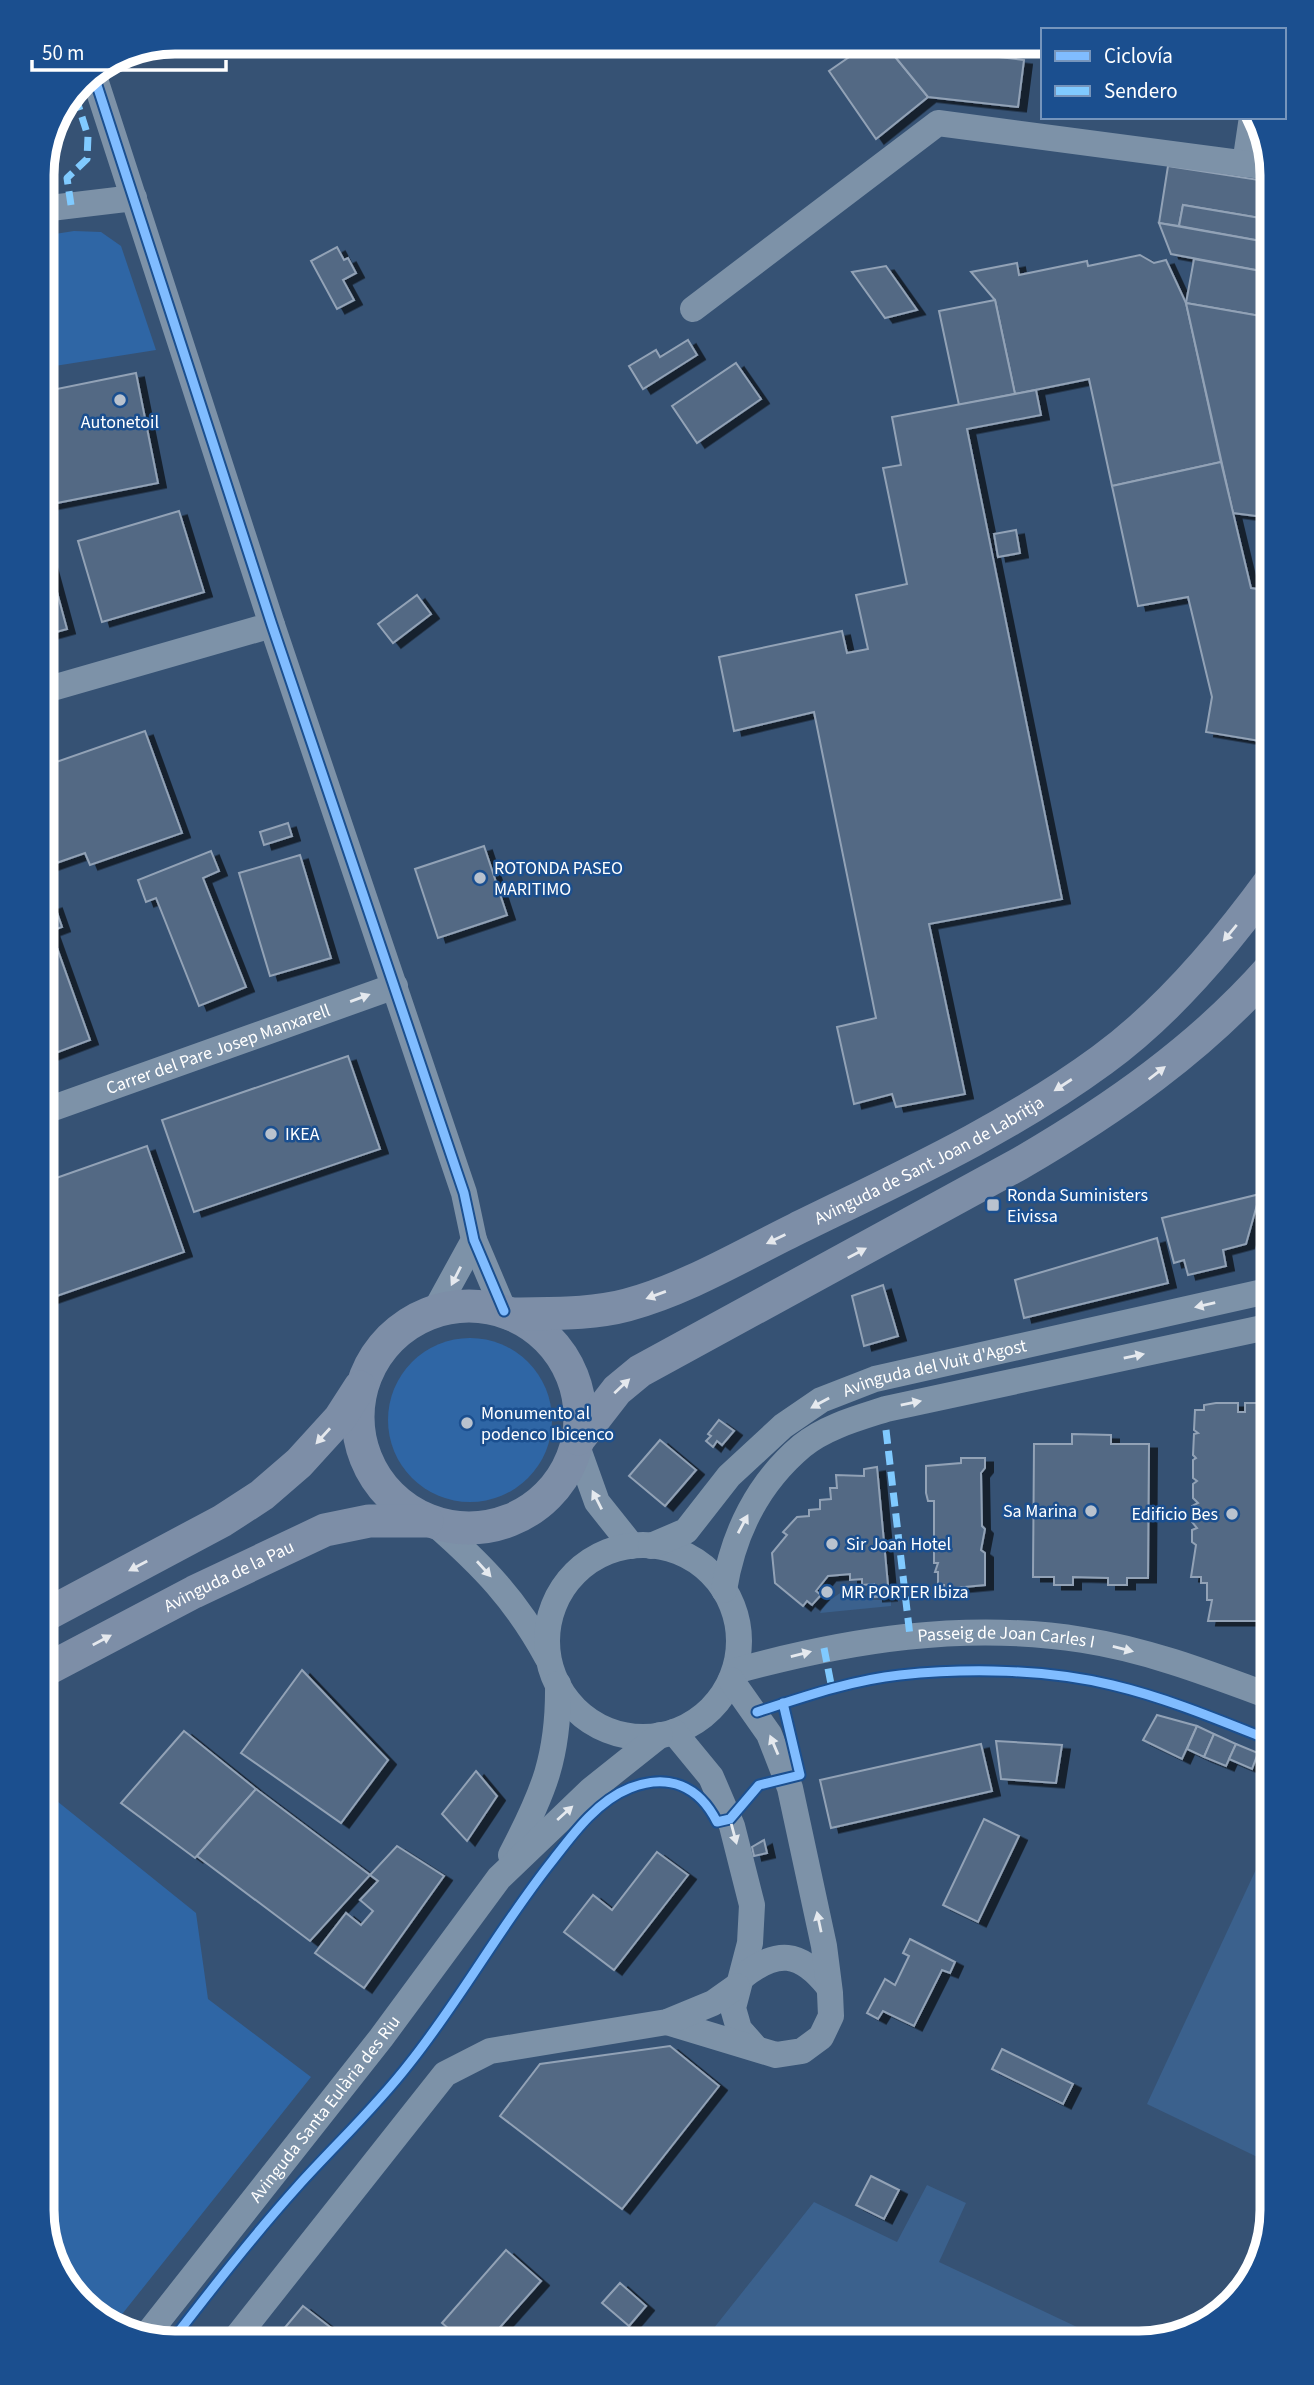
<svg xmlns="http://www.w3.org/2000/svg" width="1314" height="2385" viewBox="0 0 1314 2385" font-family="'Source Sans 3',sans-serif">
<defs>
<filter id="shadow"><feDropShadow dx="8" dy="4.5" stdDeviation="0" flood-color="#0009"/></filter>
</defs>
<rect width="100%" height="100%" fill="#365274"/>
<g fill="#2f66a5">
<path d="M74,231L101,232L121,246L156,350L42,368V236Z"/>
<circle cx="470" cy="1420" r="82"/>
<path d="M42,1789L196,1913L208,1999L311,2077L115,2323L86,2302L52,2261L42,2210Z"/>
</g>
<g fill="#3b618d">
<path d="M843,1591L868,1600H891V1606L820,1613L826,1603Z"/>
<path d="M1272,1835V2164L1147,2104Z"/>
<path d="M927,2185L966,2203L939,2262L1111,2343H702L814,2202L897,2242Z"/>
</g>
<g fill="#526984" stroke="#92a2b6" stroke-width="2" filter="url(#shadow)">
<path d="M871,42H883L928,97L876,139L829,71Z"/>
<path d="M883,42H942L948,51L1024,60L1018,107L928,97Z"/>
<path d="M1168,166L1272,182V220L1183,205L1179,226L1159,223Z"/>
<path d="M1183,205L1272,220V243L1179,226Z"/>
<path d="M1159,223L1272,243V273L1171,254Z"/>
<path d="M337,247L344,260L348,258L356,273L343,280L354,300L337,309L311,261Z"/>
<path d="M1140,255L1154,263L1166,260L1186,303L1221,462L1112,486L1089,379L1015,394L995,300L971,272L1017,263L1019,275L1087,261L1088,266Z"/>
<path d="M1194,259L1272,273V318L1186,303Z"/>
<path d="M886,266L917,310L885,318L852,272Z"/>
<path d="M995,300L1015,394L959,405L939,311Z"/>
<path d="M1186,303L1272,318V411L1266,446L1272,447V518L1233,513Z"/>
<path d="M688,340L697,355L643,389L629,366L656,350L660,357Z"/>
<path d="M736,363L761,399L697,443L672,406Z"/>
<path d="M136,373L158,483L42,506V392Z"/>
<path d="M1036,390L1041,415L967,429L1062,899L929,924L965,1094L896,1107L892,1094L854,1104L837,1027L876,1018L814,712L734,731L719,657L842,631L847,653L868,649L856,595L907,584L883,468L901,465L892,417Z"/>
<path d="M1221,462L1251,588L1272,591V743L1206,732L1212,697L1188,597L1138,606L1112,486Z"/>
<path d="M179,511L204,592L102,622L78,541Z"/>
<path d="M1016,530L1020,553L998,557L994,534Z"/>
<path d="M42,537L67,629L42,636Z"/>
<path d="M417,595L431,614L393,643L378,624Z"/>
<path d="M145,731L182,833L90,865L85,853L42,868V767Z"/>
<path d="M288,823L292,836L264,845L260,832Z"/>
<path d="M484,846L507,915L438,938L415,869Z"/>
<path d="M211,851L219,871L203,878L246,987L199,1006L156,898L146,902L138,880Z"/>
<path d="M300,855L331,958L270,976L239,873Z"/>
<path d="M54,904L62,927L51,931L90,1040L42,1058V908Z"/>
<path d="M348,1056L380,1149L194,1212L162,1120Z"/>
<path d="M147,1146L184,1252L42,1301V1183Z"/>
<path d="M1260,1194L1246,1244L1223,1250L1226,1266L1188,1275L1184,1260L1174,1263L1162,1218Z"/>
<path d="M1157,1238L1168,1283L1024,1318L1015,1280Z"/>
<path d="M883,1285L898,1336L864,1346L852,1296Z"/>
<rect x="1264" y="1387" width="8" height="15"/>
<path d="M1216,1403H1238V1412H1245V1403H1270L1272,1408V1584H1269V1600H1264L1268,1621H1208L1212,1600H1207V1583H1201V1577H1191L1196,1545L1192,1542V1530L1197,1528L1192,1522V1506L1198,1503L1193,1498V1484L1197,1481L1193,1478V1460L1196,1458L1193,1455L1194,1434L1198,1433L1194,1430L1195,1410H1204V1405Z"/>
<path d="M719,1420L734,1431L722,1445L717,1441L713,1447L706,1441L711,1436L708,1434Z"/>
<path d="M1072,1434L1111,1435V1444H1149L1148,1578H1127V1585H1108V1578L1073,1577V1585H1054V1577H1033L1034,1444H1072Z"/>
<path d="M660,1440L696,1470L665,1506L629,1476Z"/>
<path d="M961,1458H985V1468L981,1473L982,1526L985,1529L981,1550L985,1553V1585L944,1589V1585H938V1572H935L938,1563H934V1501H928L926,1493V1466L961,1463Z"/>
<path d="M877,1467L889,1596L875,1597L874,1584L862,1585V1579L850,1580V1574L828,1576L816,1591L821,1595L812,1605L807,1601L803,1606L775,1583L772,1553L787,1535L783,1532L797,1517L809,1516V1510L820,1509V1500L831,1499L830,1488H837L836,1475L864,1476V1469Z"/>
<path d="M302,1670L388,1760L341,1823L241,1753Z"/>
<path d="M1157,1715L1197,1726L1182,1759L1143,1740Z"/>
<path d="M1197,1726L1214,1734L1204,1757L1187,1749Z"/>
<path d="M184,1731L256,1789L195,1858L121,1803Z"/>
<path d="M1214,1734L1236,1744L1226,1766L1204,1757Z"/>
<path d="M996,1741L1062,1745L1056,1783L1001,1779Z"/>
<path d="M981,1744L992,1791L831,1828L820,1780Z"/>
<path d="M1236,1744L1258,1753L1252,1769L1229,1759Z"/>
<path d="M476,1771L497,1796L467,1841L442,1814Z"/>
<path d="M256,1789L370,1875L310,1941L197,1856Z"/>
<path d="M984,1819L1019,1836L978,1922L943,1905Z"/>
<path d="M764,1840L767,1853L754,1856L752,1847Z"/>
<path d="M397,1846L444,1876L364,1988L315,1953L346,1913L361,1925L373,1911L360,1900L378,1881L370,1875Z"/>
<path d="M657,1852L688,1875L614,1970L564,1932L593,1895L612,1910Z"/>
<path d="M910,1939L955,1962L950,1973L942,1970L914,2026L883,2011L878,2019L867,2013L885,1979L895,1985L909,1956L903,1953Z"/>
<path d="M670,2046L719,2086L622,2209L500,2116L540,2064Z"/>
<path d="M1002,2049L1073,2084L1063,2104L992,2069Z"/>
<path d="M871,2176L899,2190L884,2219L856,2205Z"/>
<path d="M506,2250L541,2281L486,2343H465L442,2323Z"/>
<path d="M620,2283L646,2306L629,2326L602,2303Z"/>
<path d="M303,2306L348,2341L347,2343H272Z"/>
</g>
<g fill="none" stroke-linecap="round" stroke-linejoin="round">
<g stroke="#7d92a8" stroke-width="26">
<path d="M93,73L272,625L464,1193L474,1240L504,1311"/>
<path d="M1245,164L1252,117"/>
<path d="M42,209L134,198"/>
<path d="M693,309L938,123L1270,167"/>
<path d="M42,691L272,625"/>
<path id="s1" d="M42,1112L395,986"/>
<path d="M435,1311L474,1240"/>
<path d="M577,1446L597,1502L632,1546"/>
<path d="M434,1523C483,1566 516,1600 547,1657"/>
<circle cx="643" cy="1641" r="96"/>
<path id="s2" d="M651,1546L686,1531L729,1476L783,1426L821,1400L875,1379L1272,1290"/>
<path d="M724,1590C733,1534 758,1483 802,1446C825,1427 858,1418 886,1409L1272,1326"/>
<path id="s3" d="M735,1671C848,1640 965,1621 1083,1640C1148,1650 1210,1674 1272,1697"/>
<path d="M674,1732L711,1777L732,1826L752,1905L750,1943L733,2008L739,2029L754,2046"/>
<path d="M511,1855C544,1792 559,1756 558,1684"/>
<path d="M742,1977C777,1949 800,1951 828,1986"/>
<path d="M667,2022L776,2055L802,2051L821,2037L831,2016L830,1993L824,1946L790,1788L769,1734L731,1680"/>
<path id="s4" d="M146,2336L381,2038L499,1878L591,1790L660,1735"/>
<path d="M232,2343L445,2074L490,2051L667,2022L713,2003L737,1986"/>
</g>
<g stroke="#7d8ea7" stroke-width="33">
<circle cx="469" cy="1417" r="111"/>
<path id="s5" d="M511,1314C548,1313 590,1315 627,1305C686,1289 741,1256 796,1229C900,1178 1008,1129 1102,1060C1168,1012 1224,945 1272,879"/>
<path d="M579,1439L617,1390L640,1371L1019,1164C1112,1110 1201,1048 1272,967"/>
<path d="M42,1617L222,1521L262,1495L299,1463L340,1418L360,1387"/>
<path id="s6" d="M42,1672L194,1592L325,1530L369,1521H427"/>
</g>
<g stroke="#80caff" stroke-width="7" stroke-dasharray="14 7" stroke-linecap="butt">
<path d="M71,205L67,178L87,159L88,136L75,95"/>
<path d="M886,1430L910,1636"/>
<path d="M824,1648L832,1689"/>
</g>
<g stroke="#1b4f8f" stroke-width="13">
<g id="cycleway">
<path d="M93,73L272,625L464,1193L474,1240L504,1311"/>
<path d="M757,1712C803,1697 852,1680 900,1675C968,1668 1045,1669 1112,1685C1167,1698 1219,1720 1272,1741"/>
<path d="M170,2343C211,2290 253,2236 298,2186C335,2145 375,2108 409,2064C461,1999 501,1925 553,1860C573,1834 597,1801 630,1788C669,1773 699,1786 717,1822L730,1819L759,1785L800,1775L783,1703"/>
</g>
</g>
<use href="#cycleway" stroke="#80bcff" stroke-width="9"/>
</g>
<defs><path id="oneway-solid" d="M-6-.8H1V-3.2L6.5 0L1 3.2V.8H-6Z" transform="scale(1.75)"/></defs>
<g fill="#e5e8ed">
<use href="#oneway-solid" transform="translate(1230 933) rotate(130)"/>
<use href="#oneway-solid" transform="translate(1157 1073) rotate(-38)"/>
<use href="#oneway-solid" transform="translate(1063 1085) rotate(147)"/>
<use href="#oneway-solid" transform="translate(776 1239) rotate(154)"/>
<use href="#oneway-solid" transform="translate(857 1253) rotate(-28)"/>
<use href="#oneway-solid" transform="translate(656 1295) rotate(160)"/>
<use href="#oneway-solid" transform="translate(622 1386) rotate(-43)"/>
<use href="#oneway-solid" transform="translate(323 1436) rotate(132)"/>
<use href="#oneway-solid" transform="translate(138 1566) rotate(152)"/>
<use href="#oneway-solid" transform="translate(102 1640) rotate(-28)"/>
</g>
<g fill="#e5e9ee">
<use href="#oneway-solid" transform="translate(360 998) rotate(-20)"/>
<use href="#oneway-solid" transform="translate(456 1276) rotate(117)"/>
<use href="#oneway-solid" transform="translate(1205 1305) rotate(167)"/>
<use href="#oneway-solid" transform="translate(1134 1356) rotate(-12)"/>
<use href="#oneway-solid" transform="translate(820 1403) rotate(151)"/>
<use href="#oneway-solid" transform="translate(911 1403) rotate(-12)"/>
<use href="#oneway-solid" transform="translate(597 1500) rotate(-117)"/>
<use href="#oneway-solid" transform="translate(743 1524) rotate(-62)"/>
<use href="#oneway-solid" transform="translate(484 1569) rotate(48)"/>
<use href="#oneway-solid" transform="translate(1123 1649) rotate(14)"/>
<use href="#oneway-solid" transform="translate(801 1654) rotate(-14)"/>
<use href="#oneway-solid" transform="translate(774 1745) rotate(-113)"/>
<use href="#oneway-solid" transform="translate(565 1813) rotate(-42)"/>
<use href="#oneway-solid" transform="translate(734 1834) rotate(75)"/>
<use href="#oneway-solid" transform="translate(819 1922) rotate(-102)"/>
</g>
<g fill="#b9c2ce" stroke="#1b4f8f" stroke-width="2.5">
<circle cx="120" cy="400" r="7"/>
<circle cx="480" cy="878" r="7"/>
<circle cx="271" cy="1134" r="7"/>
<rect x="986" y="1198" width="14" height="14" rx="3.5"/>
<circle cx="467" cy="1423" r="7"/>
<circle cx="1091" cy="1511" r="7"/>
<circle cx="1232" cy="1514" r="7"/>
<circle cx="832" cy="1544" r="7"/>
<circle cx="827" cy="1592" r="7"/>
</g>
<g text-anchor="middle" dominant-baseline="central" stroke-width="5" stroke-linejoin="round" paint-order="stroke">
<g font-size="18" fill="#fff" stroke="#1b4f8f" text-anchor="start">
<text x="120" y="422" text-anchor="middle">Autonetoil</text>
<text x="494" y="868">ROTONDA PASEO<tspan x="494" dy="21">MARITIMO</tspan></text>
<text x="285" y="1134">IKEA</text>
<text x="1007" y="1195">Ronda Suministers<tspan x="1007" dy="21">Eivissa</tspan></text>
<text x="481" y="1413">Monumento al<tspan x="481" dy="21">podenco Ibicenco</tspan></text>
<text x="1077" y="1511" text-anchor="end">Sa Marina</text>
<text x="1218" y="1514" text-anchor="end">Edificio Bes</text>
<text x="846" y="1544">Sir Joan Hotel</text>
<text x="841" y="1592">MR PORTER Ibiza</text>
</g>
<g font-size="18" fill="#fff" stroke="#1b4f8f">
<text stroke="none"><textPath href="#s1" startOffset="187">Carrer del Pare Josep Manxarell</textPath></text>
<text stroke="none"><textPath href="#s5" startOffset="452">Avinguda de Sant Joan de Labritja</textPath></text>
<text stroke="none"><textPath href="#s2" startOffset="346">Avinguda del Vuit d'Agost</textPath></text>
<text stroke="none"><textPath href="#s6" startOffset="210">Avinguda de la Pau</textPath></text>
<text stroke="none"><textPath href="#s3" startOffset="275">Passeig de Joan Carles I</textPath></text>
<text stroke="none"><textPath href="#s4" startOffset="289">Avinguda Santa Eulària des Riu</textPath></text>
</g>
</g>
<path d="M0 0H1314V2385H0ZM175 54H1139A121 121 0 0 1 1260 175V2210A121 121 0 0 1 1139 2331H175A121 121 0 0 1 54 2210V175A121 121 0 0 1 175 54Z" fill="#1b4f8f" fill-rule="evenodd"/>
<path fill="none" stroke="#fff" stroke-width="9" d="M175 54H1139A121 121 0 0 1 1260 175V2210A121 121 0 0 1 1139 2331H175A121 121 0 0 1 54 2210V175A121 121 0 0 1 175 54Z"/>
<rect x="1041" y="28" width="245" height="91" fill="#1b4f8f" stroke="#7695bc" stroke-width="2"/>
<rect x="1055" y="51" width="35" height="10" fill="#80bcff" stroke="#7695bc" stroke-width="2"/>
<text x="1104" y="63" font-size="21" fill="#ffffff">Ciclovía</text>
<rect x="1055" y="86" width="35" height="10" fill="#80caff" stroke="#7695bc" stroke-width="2"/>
<text x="1104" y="98" font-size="21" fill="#ffffff">Sendero</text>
<path d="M32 60v10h194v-10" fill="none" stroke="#ffffff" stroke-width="3.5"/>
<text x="42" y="60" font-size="21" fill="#ffffff" stroke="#1b4f8f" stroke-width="5" paint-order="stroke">50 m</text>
</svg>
